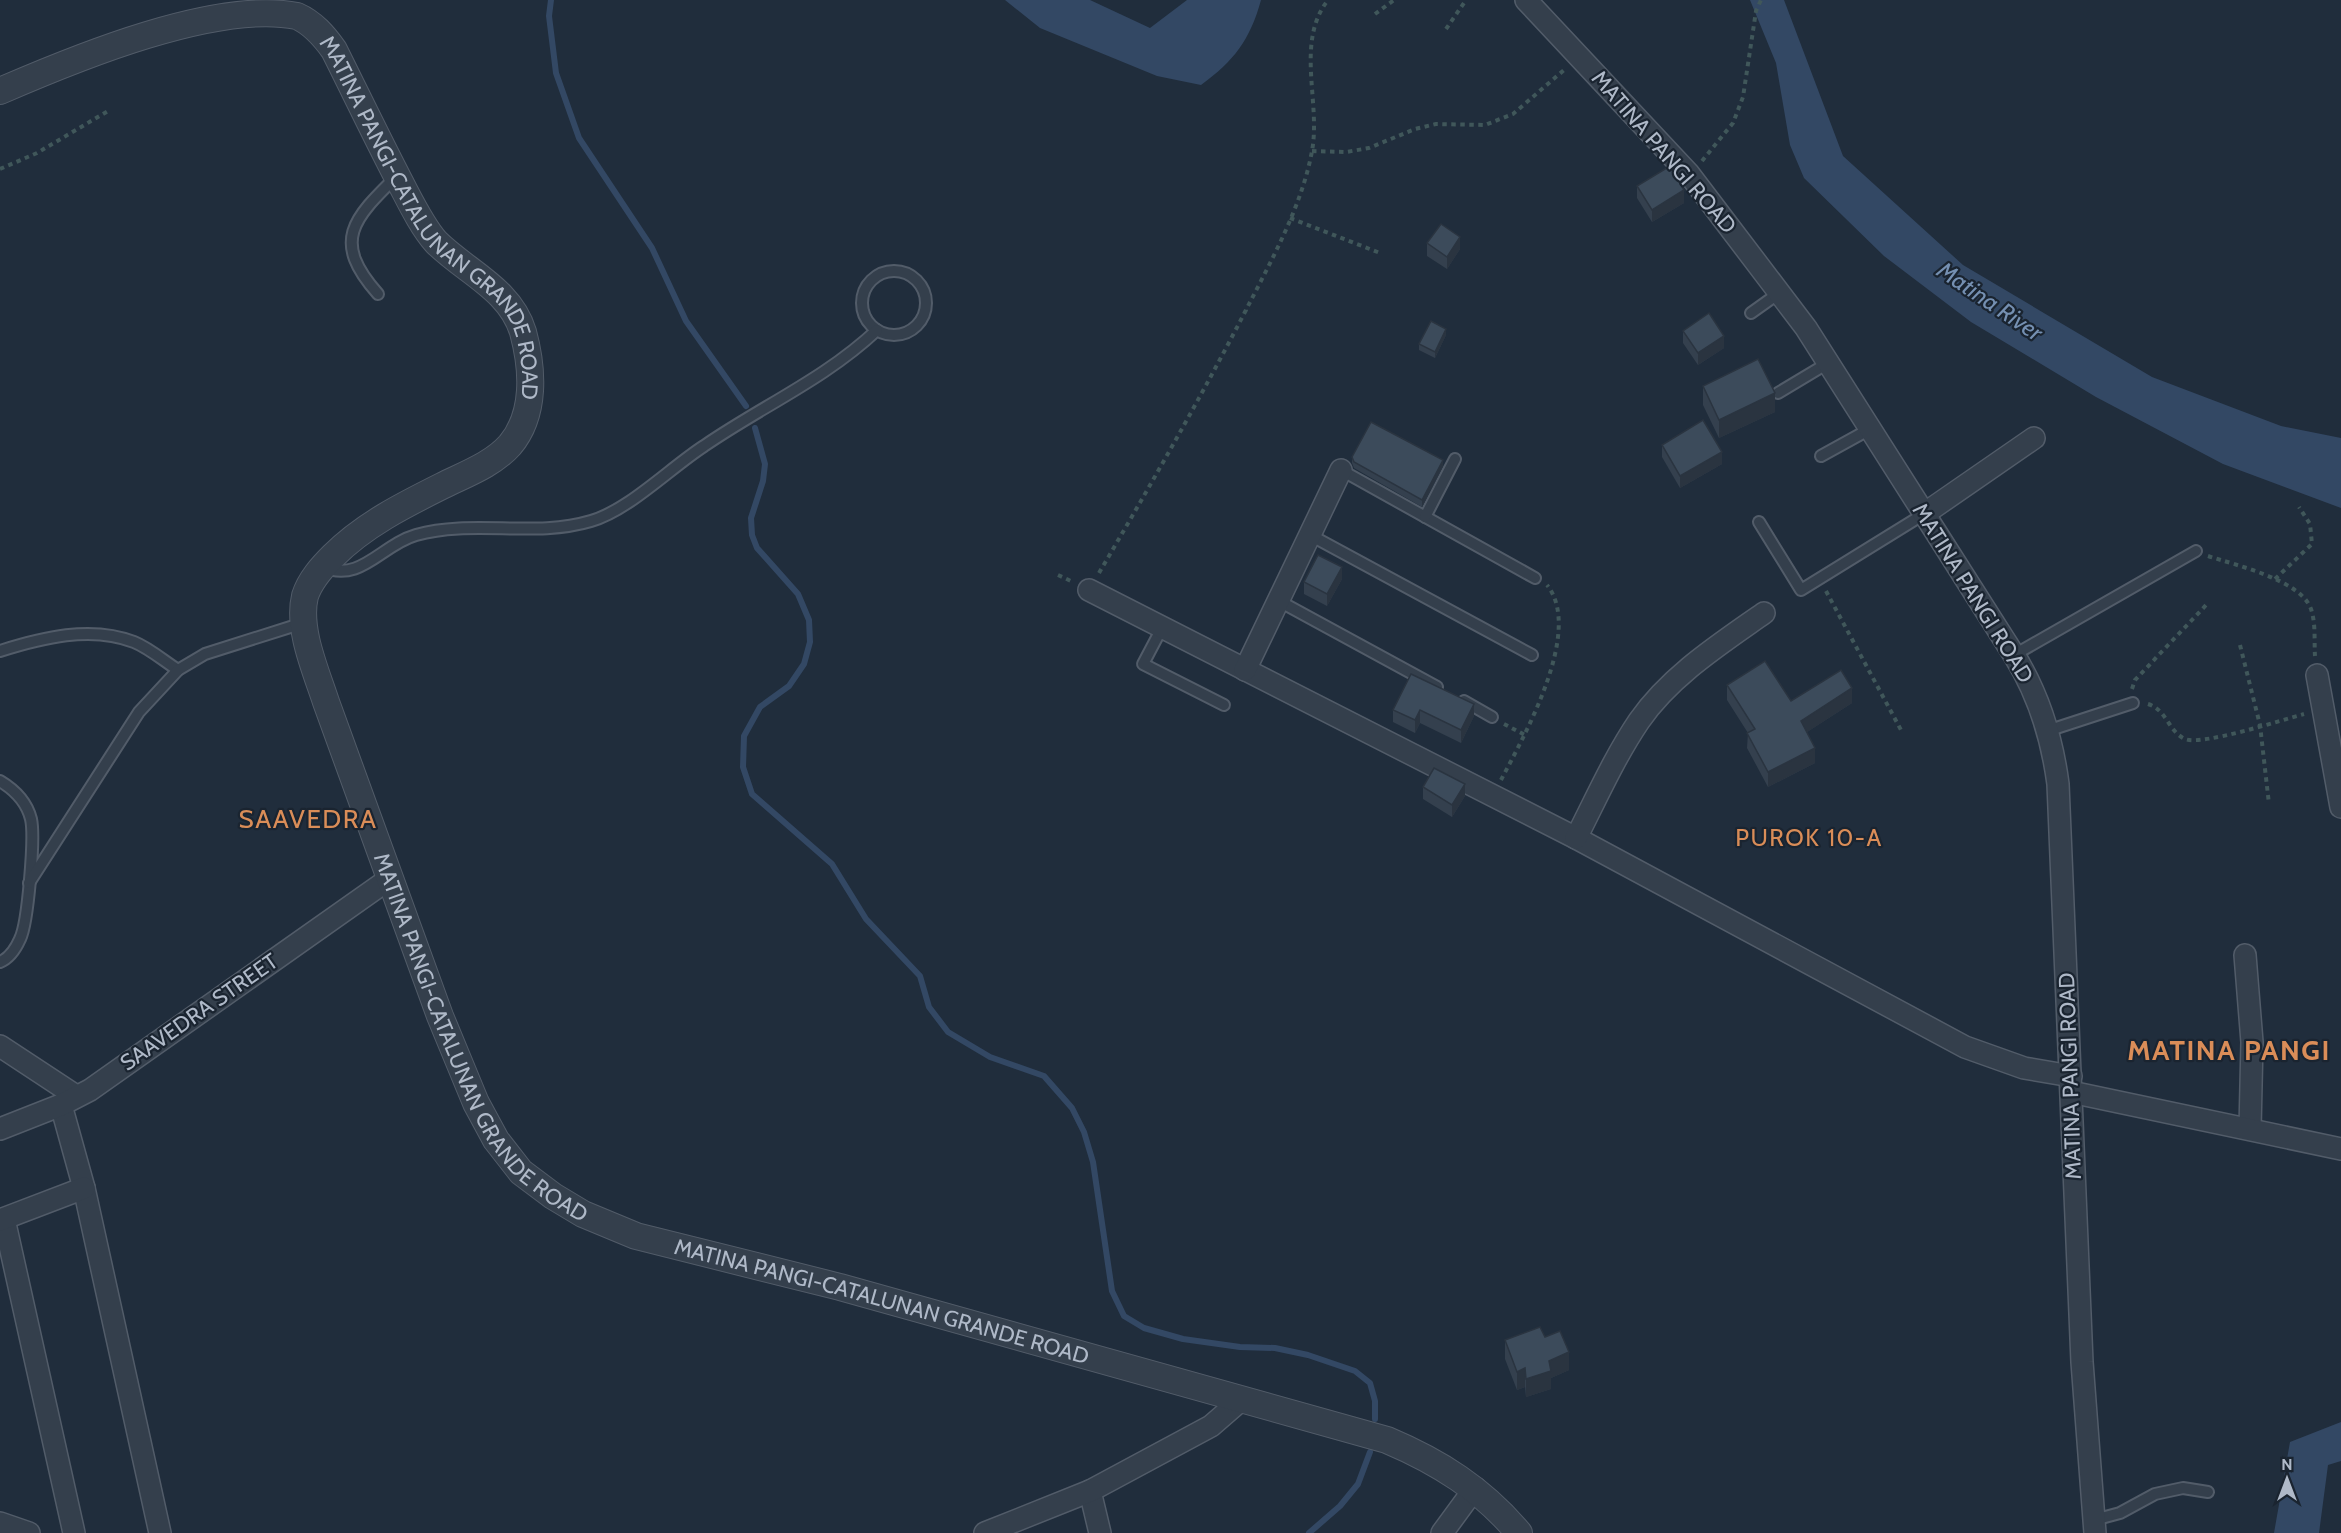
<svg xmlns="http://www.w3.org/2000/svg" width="2341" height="1533" viewBox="0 0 2341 1533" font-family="Cabin,sans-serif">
<rect width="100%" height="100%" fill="#202d3c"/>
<g fill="#334864">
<path d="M1005,0H1090L1150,28L1187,0H1261C1250,40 1234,61 1201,85L1157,76L1040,28Z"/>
<path d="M1750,0H1784L1843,156L1963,265L2152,377L2281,426L2341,438V508L2223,464L2096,397L1971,322L1884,256L1804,178L1790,145L1776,63Z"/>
<path d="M2341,1422V1461L2328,1465L2319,1533H2274L2290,1442Z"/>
</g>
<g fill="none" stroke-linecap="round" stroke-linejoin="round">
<g stroke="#334864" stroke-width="6">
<path d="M551,0L549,16L556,73L579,138L652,248L686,321L746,406"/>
<path d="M755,428L765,464L763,481L751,518L752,535L757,548L798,594L809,620L810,642L804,664L789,686L760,707L744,736L743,767L752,794L832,864L866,919L920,976L929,1007L948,1032L990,1057L1044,1076L1072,1108L1084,1132L1093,1162L1112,1291L1124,1316L1144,1328L1183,1339L1240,1347L1275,1348L1308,1355L1355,1371L1370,1383L1375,1401V1419"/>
<path d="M1309,1533L1340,1506L1358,1484L1370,1452"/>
</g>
<g stroke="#525c69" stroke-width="14">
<g id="service">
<circle cx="894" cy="303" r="32"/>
<path d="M378,294C331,241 353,219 397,176"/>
<path d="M1751,313L1779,293"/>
<path d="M1778,393L1828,363"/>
<path d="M1821,456L1870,429"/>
<path d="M1341,470L1535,578"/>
<path d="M1425,517L1455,459"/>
<path d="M1759,522L1801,590L1924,514"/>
<path d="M1310,535L1532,655"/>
<path d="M323,567C361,583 381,545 416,535C473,519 534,538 591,521C629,510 670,468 704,446C762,406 825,379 877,330"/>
<path d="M1279,601L1437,687"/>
<path d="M1162,628L1143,664L1224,705"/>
<path d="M0,651C41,638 91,625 134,642C149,648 164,661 178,670"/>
<path d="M2014,655L2196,551"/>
<path d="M1464,701L1492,717"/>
<path d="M2047,731L2133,703"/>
<path d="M0,781C15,790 27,803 31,819C35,837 28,923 20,939C16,948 10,958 0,962"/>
<path d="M29,883L139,712L178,670L205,654L303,623"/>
<path d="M2094,1520L2120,1513L2155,1494L2183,1488L2208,1492"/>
</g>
</g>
<g stroke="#525c69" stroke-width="24">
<g id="minor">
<path d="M1526,0L1689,174L1806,328L2014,655C2039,695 2052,738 2058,784L2082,1362L2095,1533"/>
<path d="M1924,514L2034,438"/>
<path d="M1089,590L1576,838L1965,1047L2024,1068L2071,1076"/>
<path d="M1245,670L1341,470"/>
<path d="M2317,675L2341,807"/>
<path d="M1576,838C1596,799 1614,758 1639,721C1670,676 1720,644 1764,613"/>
<path d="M2245,955L2252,1042L2250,1129"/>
<path d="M0,1046L76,1096"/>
<path d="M2071,1092L2341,1149"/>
<path d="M61,1105L84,1188L160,1533"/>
<path d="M0,1129L61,1105L90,1090L389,879"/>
<path d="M4,1219L74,1533"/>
<path d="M0,1220L84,1188"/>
<path d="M1090,1491L1100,1533"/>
<path d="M0,1523L29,1533"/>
<path d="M985,1533L1090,1491L1211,1426L1241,1400"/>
<path d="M1442,1533L1475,1488"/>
</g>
</g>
<g stroke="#525c69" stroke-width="28">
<g id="tertiary">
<path id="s1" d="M0,91C76,58 216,0 297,16C313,23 324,36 334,50C356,94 378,140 401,184C411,203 422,226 436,242C466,272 510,289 523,332C533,369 536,414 510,445C494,463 469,473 448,483C408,503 366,523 333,556C322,567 310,580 305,596C297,629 316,671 326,702L440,1016L476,1103L496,1140L521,1172L553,1196L583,1214L636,1236L840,1287L1387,1440C1439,1462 1482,1489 1519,1533"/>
</g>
</g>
<g stroke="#40575a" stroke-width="4" stroke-dasharray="4.5 4.5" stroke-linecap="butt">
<path d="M1375,14L1394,0"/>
<path d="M1446,29L1466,0"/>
<path d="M1312,151L1346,152L1369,148L1415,129L1436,124L1485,125L1513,114L1564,70"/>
<path d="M1702,161L1733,123L1743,97L1756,11L1761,0"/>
<path d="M0,169L37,153L108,111"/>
<path d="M1290,218L1380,253"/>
<path d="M2208,556C2235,565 2301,580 2311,609C2316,624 2314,641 2315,656"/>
<path d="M1099,573C1150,486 1200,399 1246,310C1271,261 1302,206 1312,151C1321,102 1295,42 1328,0"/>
<path d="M1058,575L1073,582"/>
<path d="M2275,579L2312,544L2310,524L2299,507"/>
<path d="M1826,591L1901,730"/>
<path d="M2240,645L2260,725L2269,804"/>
<path d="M2132,689L2135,680L2208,603"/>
<path d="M2148,704C2167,710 2168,731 2185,739C2202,746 2282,720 2304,714"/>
<path d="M1504,724L1525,735"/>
<path d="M1501,780C1524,736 1584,631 1547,585"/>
</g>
<use href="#service" stroke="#343f4c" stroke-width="10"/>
<use href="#minor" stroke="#343f4c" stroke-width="21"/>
<use href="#tertiary" stroke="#343f4c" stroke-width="26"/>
</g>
<g fill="#34404e">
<path d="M1637,186L1684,203L1652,222L1637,198Z"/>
<path d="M1427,243L1460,249L1447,269L1427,256Z"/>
<path d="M1683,331L1724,348L1698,365L1683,343Z"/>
<path d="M1446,335L1435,358L1419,350V344Z"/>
<path d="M1703,386L1775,412L1719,438L1703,405Z"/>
<path d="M1662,445L1722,464L1680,488L1662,457Z"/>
<path d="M1352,457L1443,466L1422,507L1354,468L1352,463Z"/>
<path d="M1342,579L1327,606L1304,594V582Z"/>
<path d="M1411,674L1474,716L1461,743L1420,723L1415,733L1393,722V710Z"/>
<path d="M1727,685L1791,701L1852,703L1807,732L1815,763L1768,787L1747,748L1748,733L1727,700Z"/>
<path d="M1423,787L1465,796L1452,817L1423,799Z"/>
<path d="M1545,1337L1569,1370L1551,1378V1389L1526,1397L1525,1387L1517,1390L1505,1359V1340Z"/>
</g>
<g fill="#2a3440">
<path d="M1684,190V203L1652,222V210Z"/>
<path d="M1460,237V249L1447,269V257Z"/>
<path d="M1446,329V335L1435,358V352Z"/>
<path d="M1724,336V348L1698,365V353Z"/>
<path d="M1775,393V412L1719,438V420Z"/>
<path d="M1722,452V464L1680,488V476Z"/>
<path d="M1443,460V466L1422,507V500Z"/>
<path d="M1342,567V579L1327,606V594Z"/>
<path d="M1852,688V703L1801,736V721Z"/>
<path d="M1474,704V716L1461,743V730Z"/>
<path d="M1420,710V723L1415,733V720Z"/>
<path d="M1815,748V763L1768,787V772Z"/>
<path d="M1465,784V796L1452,817V805Z"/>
<path d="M1569,1352V1370L1551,1378V1389L1526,1397V1379L1549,1361Z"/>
<path d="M1525,1368V1387L1517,1390V1372Z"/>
</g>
<g fill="#3c4b5b" stroke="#2a3440" stroke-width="1.5">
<path d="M1670,166L1684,190L1652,210L1637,186Z"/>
<path d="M1441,224L1460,237L1447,257L1427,243Z"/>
<path d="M1709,313L1724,336L1698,353L1683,331Z"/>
<path d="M1431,321L1446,329L1435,352L1419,344Z"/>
<path d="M1758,359L1775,393L1719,420L1703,386Z"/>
<path d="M1703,420L1722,452L1680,476L1662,445Z"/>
<path d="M1371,422L1443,460L1422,500L1354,462L1352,457Z"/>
<path d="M1318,555L1342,567L1327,594L1304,582Z"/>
<path d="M1765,661L1791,701L1841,670L1852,688L1801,721L1815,748L1768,772L1747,733L1755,729L1727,685Z"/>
<path d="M1411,674L1474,704L1461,730L1420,710L1415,720L1393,710Z"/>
<path d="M1434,768L1465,784L1452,805L1423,787Z"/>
<path d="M1540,1327L1545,1337L1560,1331L1569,1352L1549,1361L1551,1371L1526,1379L1525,1368L1517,1372L1505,1340Z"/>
</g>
<g text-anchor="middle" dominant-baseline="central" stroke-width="4.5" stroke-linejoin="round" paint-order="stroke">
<g font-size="22" fill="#afb9c8" stroke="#1a2430">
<text transform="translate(1664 152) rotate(49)">MATINA PANGI ROAD</text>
<text stroke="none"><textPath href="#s1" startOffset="560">MATINA PANGI-CATALUNAN GRANDE ROAD</textPath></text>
<text transform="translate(1973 593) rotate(58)">MATINA PANGI ROAD</text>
<text transform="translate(199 1012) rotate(-35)">SAAVEDRA STREET</text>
<text stroke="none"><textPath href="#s1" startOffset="1568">MATINA PANGI-CATALUNAN GRANDE ROAD</textPath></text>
<text transform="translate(2070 1076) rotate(-92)">MATINA PANGI ROAD</text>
<text stroke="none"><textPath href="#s1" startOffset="2090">MATINA PANGI-CATALUNAN GRANDE ROAD</textPath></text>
</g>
<g font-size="24" font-style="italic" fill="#7590b2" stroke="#1a2430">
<text transform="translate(1990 301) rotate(34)">Matina River</text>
</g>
<g font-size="24" letter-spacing="1.5" fill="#da8d58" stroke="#1a2430">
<text x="1809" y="837">PUROK 10-A</text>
</g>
<g font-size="26" letter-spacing="1.5" fill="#da8d58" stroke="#1a2430">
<text x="308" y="819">SAAVEDRA</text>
</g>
<g font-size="28" font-weight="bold" letter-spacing="1.5" fill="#da8d58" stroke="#1a2430">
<text x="2229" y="1050">MATINA PANGI</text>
</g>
</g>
<g transform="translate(2287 1479)" stroke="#1a2430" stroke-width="4.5" paint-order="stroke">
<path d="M0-4.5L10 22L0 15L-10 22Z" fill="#afb9c8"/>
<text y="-9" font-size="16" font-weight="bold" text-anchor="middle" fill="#afb9c8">N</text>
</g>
</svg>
